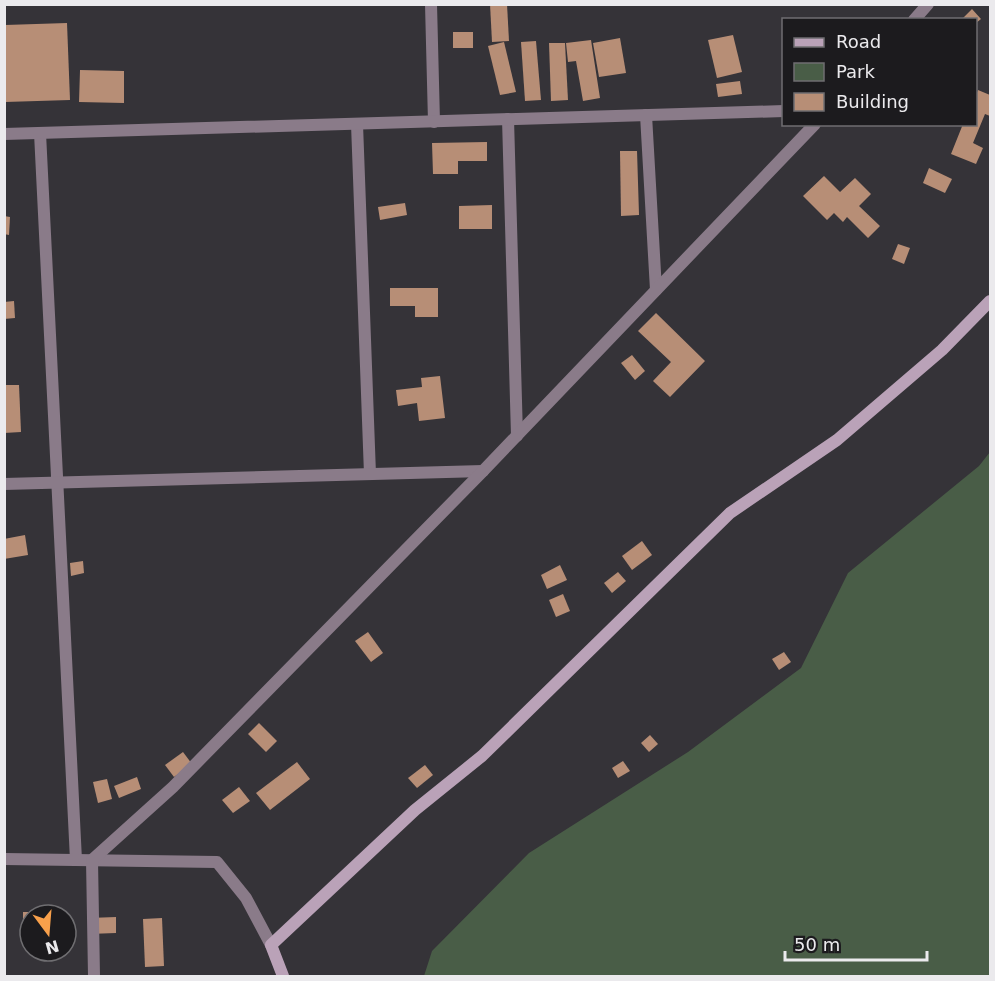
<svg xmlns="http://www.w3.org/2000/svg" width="995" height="981" viewBox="0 0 995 981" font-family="'DejaVu Sans',sans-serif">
<rect width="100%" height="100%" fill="#353338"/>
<path fill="#495d47" d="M990,452V976H424L432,951L529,853L688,752L801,668L848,573L979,466Z"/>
<g fill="#b78e76">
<path d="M490,4H507L509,41L492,42Z"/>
<path d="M972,9L981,19L976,23V20H961Z"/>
<path d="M67,23L70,100L5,102V25Z"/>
<rect x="453" y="32" width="20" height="16"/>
<path d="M733,35L742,72L717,78L708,40Z"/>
<path d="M620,38L626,73L599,77L593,43Z"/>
<path d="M591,40L600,98L583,101L576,61L568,62L566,43Z"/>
<path d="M536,41L541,100L525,101L521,42Z"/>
<path d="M504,42L516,92L500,95L488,46Z"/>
<path d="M549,43H565L568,100L551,101Z"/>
<path d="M80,70L124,71V103L79,102Z"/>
<path d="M740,81L742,94L718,97L716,84Z"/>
<path d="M978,90L990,95V116L985,114L973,143L983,148L976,164L951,154L963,124H976V95Z"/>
<path d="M487,142V161H458V174H433L432,143Z"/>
<path d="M620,151H637L639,215L621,216Z"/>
<path d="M929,168L952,179L945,193L923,183Z"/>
<path d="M824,176L840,192L855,178L871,194L859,206L880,226L868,238L847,217L843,222L834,213L827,220L803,196Z"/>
<path d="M405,203L407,215L380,220L378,207Z"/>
<path d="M492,205V229H459V206Z"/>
<path d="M4,216L10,217L9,235L4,234Z"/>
<path d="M898,244L910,248L904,264L892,259Z"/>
<path d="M390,288H438V317H415V306H390Z"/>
<path d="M14,301L15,318L4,319V302Z"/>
<path d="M656,313L705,361L670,397L653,381L671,362L638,331Z"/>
<path d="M632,355L645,371L635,380L621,363Z"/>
<path d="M440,376L445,418L419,421L417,403L398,406L396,390L422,387L421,378Z"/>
<path d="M4,385H19L21,432L4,433Z"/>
<path d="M25,535L28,555L4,559V539Z"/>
<path d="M642,541L652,555L632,570L622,556Z"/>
<path d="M83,561L84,573L71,576L70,563Z"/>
<path d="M560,565L567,580L547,589L541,575Z"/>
<path d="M618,572L626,581L612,593L604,583Z"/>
<path d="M563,594L570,611L556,617L549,600Z"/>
<path d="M368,632L383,653L371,662L355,641Z"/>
<path d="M784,652L791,662L779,670L772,659Z"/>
<path d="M259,723L277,741L266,752L248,734Z"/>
<path d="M650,735L658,744L649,752L641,743Z"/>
<path d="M183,752L192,764L174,777L165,765Z"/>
<path d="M623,761L630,771L618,778L612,768Z"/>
<path d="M297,762L310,779L270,810L256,793Z"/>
<path d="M425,765L433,775L417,788L408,778Z"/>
<path d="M137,777L141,789L119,798L114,786Z"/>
<path d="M107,779L112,799L98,803L93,782Z"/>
<path d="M239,787L250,801L233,813L222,800Z"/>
<path d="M23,912H45V915H30V927H23Z"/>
<path d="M116,917V933L89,934V918Z"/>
<path d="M162,918L164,966L145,967L143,919Z"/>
</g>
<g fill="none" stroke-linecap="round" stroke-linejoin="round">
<g stroke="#8a7b89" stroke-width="12">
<path d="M431,4L434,122"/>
<path d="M914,20L928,4"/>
<path d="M646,115L656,290"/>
<path d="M508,119L517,436"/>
<path d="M357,124L370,474"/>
<path d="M40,133L76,860"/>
<path d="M4,134L784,111"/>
<path d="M4,484L483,471"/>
<path d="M4,859L217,862L246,898L271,945"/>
<path d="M94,976L92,860L173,787L483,471L815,124"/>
</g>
<path stroke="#baa2b8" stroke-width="12" d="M283,976L271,945L415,810L482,756L730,513L837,440L942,350L990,301"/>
</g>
<rect width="995" height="981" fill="none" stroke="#ebeaed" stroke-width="12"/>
<rect x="782" y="18" width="195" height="108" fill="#1c1b1e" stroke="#6f6e71" stroke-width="1.5"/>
<rect x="794" y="38" width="30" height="9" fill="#baa2b8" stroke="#6f6e71" stroke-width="1.5"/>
<text x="836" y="48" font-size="18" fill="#ebeaed">Road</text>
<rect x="794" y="63" width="30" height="18" fill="#495d47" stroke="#6f6e71" stroke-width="1.5"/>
<text x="836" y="78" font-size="18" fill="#ebeaed">Park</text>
<rect x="794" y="93" width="30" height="18" fill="#b78e76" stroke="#6f6e71" stroke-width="1.5"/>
<text x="836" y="108" font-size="18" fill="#ebeaed">Building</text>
<g transform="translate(48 933) rotate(164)"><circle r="28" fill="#1c1b1e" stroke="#6f6e71" stroke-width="1.5"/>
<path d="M0-4.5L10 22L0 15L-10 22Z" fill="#f8a04b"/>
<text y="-9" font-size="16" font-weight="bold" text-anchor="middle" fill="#ebeaed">N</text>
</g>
<path d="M785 951v9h142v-9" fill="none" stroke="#ebeaed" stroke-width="3"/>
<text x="794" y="951" font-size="18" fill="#ebeaed" stroke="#1c1b1e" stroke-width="4.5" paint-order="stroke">50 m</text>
</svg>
